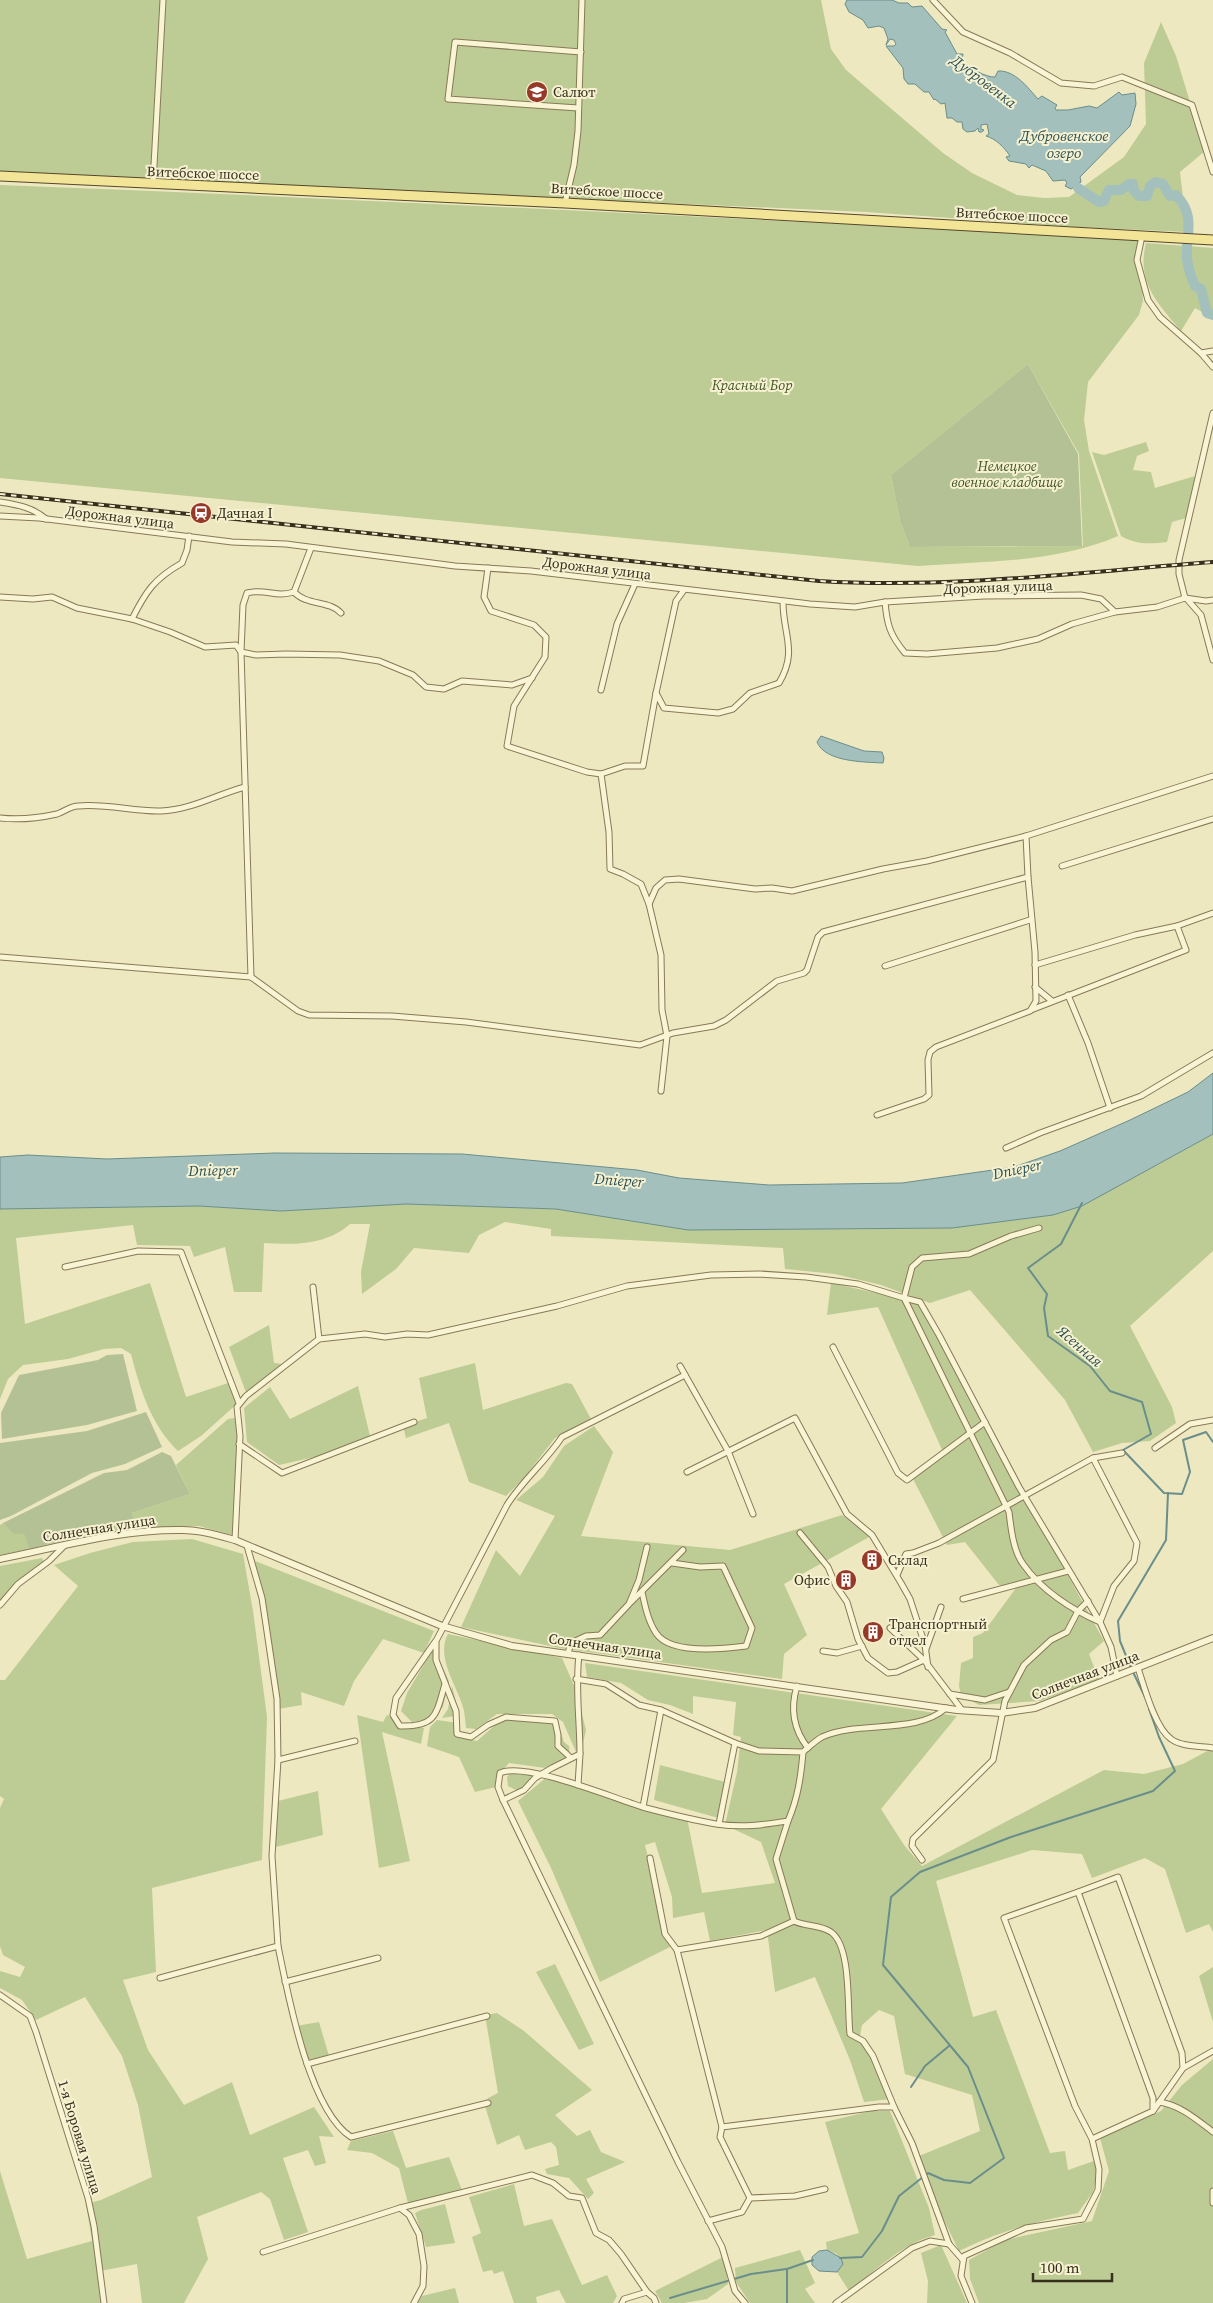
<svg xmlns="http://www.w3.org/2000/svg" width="1213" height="2303" viewBox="0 0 1213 2303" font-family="'Source Serif 4',serif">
<rect width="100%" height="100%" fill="#eee8c0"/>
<g fill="#bccc94" fill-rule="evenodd">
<path d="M0,0H821L831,49L846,70L943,153L972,173L1017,195L1044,198L1069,197L1124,157L1146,124L1144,63L1161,22L1176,56L1205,151L1180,172L1187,232L1076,227L866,212L0,173Z"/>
<path d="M0,185C380,199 760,221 1140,238L1135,258L1142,283L1143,301L1139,315L1088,382L1084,420L1089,451L1118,536C1056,563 985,561 918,566L0,478ZM1028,364L1079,454L1083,546L910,547L900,521L891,475Z"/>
<path d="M1146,243L1213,248V318L1195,308L1181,331C1158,304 1136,282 1146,243Z"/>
<path d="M1146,442L1149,451L1137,456L1133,470L1151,472L1155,488L1195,476L1186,518L1172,522L1167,542C1149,544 1137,545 1121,536L1092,452L1104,455Z"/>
<path d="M1213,1134V1251L1130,1326L1172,1407L1176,1423L1150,1441L1122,1443L1093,1452L1065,1400L970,1290L930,1303L881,1285L835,1274L785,1269L783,1248L551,1236V1229L505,1222L479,1235L469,1253L414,1248L396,1269L362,1294L361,1272L370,1224H350C327,1245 294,1245 264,1243L262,1292H234L225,1247L194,1257L190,1246L137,1245L133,1225L16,1238L25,1324L150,1283L186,1397L231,1382L239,1402L201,1436L178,1451C151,1425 140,1389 131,1354L121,1348L104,1349L68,1359L23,1365L8,1379L0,1399V1209L199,1206L281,1211L406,1204L556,1209L688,1230L952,1228L1000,1221L1157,1165Z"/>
<path d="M831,1283L922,1303L986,1426L1104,1641L1089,1654L1099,1680L1040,1701L979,1705L961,1695L959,1686L961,1663L973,1658V1637L983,1633L1016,1588L999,1585L965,1542L947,1545L911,1475L943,1452L878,1307L827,1315Z"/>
<path d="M269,1325L274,1363L283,1364L247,1395L229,1347Z"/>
<path d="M475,1363L483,1410L566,1383L572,1384L591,1419L555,1438L524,1478L506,1496L469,1482L449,1423L406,1438L403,1426L427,1418L419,1378Z"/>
<path d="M358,1386L370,1436L328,1454L279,1465L247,1442L244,1408L270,1387L290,1419Z"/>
<path d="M235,1418L238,1444L232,1535L199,1526L149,1528L81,1536L134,1522L132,1513L190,1494L176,1465L228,1419Z"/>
<path d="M594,1426L613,1452L581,1536L730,1550L842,1515L871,1536L784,1584L807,1635L784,1654L782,1679L559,1648L461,1627L496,1550L520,1576L555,1516L516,1500L543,1477L564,1446Z"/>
<path d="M3,1523L13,1534L24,1533L29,1549L0,1555V1525Z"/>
<path d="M192,1539L243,1554L253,1611L267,1717L262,1860L152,1888L156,1972L123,1980L148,2050L184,2105L232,2082L250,2135L314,2107L334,2137L319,2136L326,2163L315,2166L308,2150L283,2158L308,2232L284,2240L270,2199L261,2192L197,2217L208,2259L184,2303H142L137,2264L100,2271L104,2303H0V2171L27,2259L92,2241L86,2204L101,2200L152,2177L138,2105L122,2056L85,1997L36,2020L22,2000L0,1988V1971L20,1977L25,1967L3,1955L0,1946V1808L4,1799L0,1796V1680H5L78,1586L54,1565L90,1553L133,1542Z"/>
<path d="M42,1558L44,1562L9,1590L0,1603V1566Z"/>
<path d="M255,1561L434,1631L424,1653L383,1639L354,1681L344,1706L301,1692L302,1705L278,1709Z"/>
<path d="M448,1634L562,1658L576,1690L586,1730L582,1748L576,1752L563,1722L552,1714H497L476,1729L466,1728C465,1720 465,1712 462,1704C455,1683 436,1656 448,1634Z"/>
<path d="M439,1639L437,1655L449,1681L443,1707L429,1719L412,1722L401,1711L407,1693Z"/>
<path d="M585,1663L957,1716L881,1809L904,1845L922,1866L1104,1770L1144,1774L1183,1764L1213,1748V1932L1209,1924L1186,1933L1165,1869L1145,1858L1092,1878L1082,1854L1032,1850L936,1881L973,2017L996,2010L1050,2153L1065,2151L1068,2170L1094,2161L1099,2168L1093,2192L1078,2213C1034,2222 1000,2231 959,2251L939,2210L919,2156L980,2131L972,2095L905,2074L894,2016L879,2010L862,2025L860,2036L890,2099L864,2102L850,2060L815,1977L775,1992L767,1930L710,1941L704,1912L673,1918L672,1897L655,1842L645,1845L670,1947L600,1982L551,1868L518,1801L548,1776L687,1818L702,1893L775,1883L761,1842L725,1825L737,1772L741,1737L733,1735L736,1702L693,1696V1714L670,1705L648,1700L621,1683L587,1677Z"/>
<path d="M452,1686L458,1709L455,1716L442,1718L448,1709Z"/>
<path d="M357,1715L383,1722L387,1715L410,1727L424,1728L421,1744L382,1732L410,1861L379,1868Z"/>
<path d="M502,1719L536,1720L558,1724L564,1742L569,1746L570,1756L545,1768L509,1763L499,1774L496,1787L475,1792L459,1757L427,1746L430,1727L437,1720L458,1723L459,1737L477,1741Z"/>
<path d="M660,1765L729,1783L722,1819L654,1800Z"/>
<path d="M512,1771L539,1775L520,1792L508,1786L507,1777Z"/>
<path d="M318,1791L323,1835L272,1848L274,1802Z"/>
<path d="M555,1964L594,2044L579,2050L536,1972Z"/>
<path d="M1213,1967V2022L1199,1976Z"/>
<path d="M497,2013L524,2031L592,2090L555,2115L577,2136L590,2130L601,2152L625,2162L586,2179L594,2193L588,2199L569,2178L547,2174L545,2169L559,2165L556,2147L551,2142L525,2150L519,2135L497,2145L485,2106L488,2098L498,2093L485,2015Z"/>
<path d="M319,2022L329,2056L306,2060L296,2026Z"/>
<path d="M1213,2059V2303H979L970,2279L969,2260L1005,2240L1092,2221L1109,2171L1100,2138L1161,2111L1182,2085Z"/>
<path d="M871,2111H890L929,2208L935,2235C903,2243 875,2271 849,2291L837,2272L843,2264L837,2254L827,2250L826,2242L859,2233L825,2122Z"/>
<path d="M393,2131L406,2168L449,2157L463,2193L409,2207L399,2168L372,2153L347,2150L351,2141Z"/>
<path d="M514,2184L524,2226L552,2219L582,2285L607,2275L617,2296L613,2303H566L559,2290L536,2297L537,2303H514L503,2271L494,2274L492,2270L483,2272L472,2237L481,2233L469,2197Z"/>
<path d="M445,2204L455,2243L426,2247L415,2213L421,2210Z"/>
<path d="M941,2245L967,2303H927L928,2281L921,2253Z"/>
<path d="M800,2250L815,2283L805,2289L815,2303H750L736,2282L735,2268Z"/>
<path d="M725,2256L728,2284L707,2299L684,2303H662L655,2291Z"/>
<path d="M455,2288L459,2303H418L422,2296Z"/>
</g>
<g fill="#b4c194">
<path d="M1028,364L1078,454L1082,546L910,547L900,521L891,475Z"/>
<path d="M123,1354L137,1411L87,1425L2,1439L1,1413L19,1375L98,1360L107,1355Z"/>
<path d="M146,1412L162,1447L125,1464L92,1473L11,1516L0,1520V1443L87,1431Z"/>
<path d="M162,1452L171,1456L190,1494L132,1513L134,1522L29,1549L24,1534H13L3,1523L104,1473L127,1470Z"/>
</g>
<g fill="#a3c0bd" stroke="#6a8e8b">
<path d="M847,0H892L899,3H908L912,7L922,6L942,29L947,30L945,32L957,54H963L962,62C968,67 987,78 995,77L998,71C1015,70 1028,88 1038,99L1042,96L1057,105L1055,108L1056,110H1068L1089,106L1097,108L1119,92L1122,95L1135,93L1136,104L1130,126L1080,177L1081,182L1071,189L1065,186L1067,183L1065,180L1053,181L1046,171L1032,165L1029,168L1026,164L1009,161L1006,157L1010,156C1004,147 996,139 986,136L989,134L987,124L981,125V129L984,130L982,132H979L978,128L975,131L967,132L963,129L962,122H957L952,118H947L945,103L941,104L935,99L934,100L929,92H924L915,84H908L904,79L903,68L886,46H894L896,44L894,40L890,39L886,45L888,39L884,28L879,26L868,28L863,20L849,12L845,4Z"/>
<path d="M821,736L864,751L882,752L884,758L883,763C864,762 825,762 817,742Z"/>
<path d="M1213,1073V1134L1082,1206L1053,1215L952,1228L688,1230L556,1209L406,1204L281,1211L199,1206L0,1209V1157L28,1155L107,1159L275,1153L462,1154L637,1170L679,1178L769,1185L902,1183L1014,1167L1060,1151L1130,1120L1188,1092Z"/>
<path d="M827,2250L841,2258L843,2264L837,2272L819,2271L812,2265V2257L819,2251Z"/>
</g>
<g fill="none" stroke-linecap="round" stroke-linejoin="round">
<g stroke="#6a8e8b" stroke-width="2">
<path d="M1082,1203L1061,1244L1028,1268L1047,1294L1044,1308L1048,1336L1090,1366L1110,1391L1142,1402L1151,1434L1123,1450L1164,1493L1182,1494L1190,1472L1183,1440L1206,1432L1213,1442"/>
<path d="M1131,1668L1120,1641L1118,1621L1166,1540L1168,1493"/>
<path d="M1133,1672L1145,1697"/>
<path d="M911,2087L925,2066L949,2046"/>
<path d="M840,2258L862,2257L882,2231L899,2196L928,2173L944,2180L970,2183L1004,2158L968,2067L883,1965L891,1897L920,1872L1011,1837L1153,1791L1175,1771L1159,1737L1149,1709"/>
<path d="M670,2298L751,2274L786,2269"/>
<path d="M787,2303V2269L813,2260"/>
</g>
<path stroke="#a3c0bd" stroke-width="10" d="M1078,188L1099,202L1104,201L1109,190H1121L1129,184H1133L1134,191L1139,196H1147L1150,186L1156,182L1163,184L1170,196L1176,195C1197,217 1185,234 1187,259C1188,268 1191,277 1195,286L1201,289L1207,313L1213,315"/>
<g stroke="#877958" stroke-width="7">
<g id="minor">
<path d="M933,0L963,32L1010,53L1061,83L1094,86L1122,77L1192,105L1213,172"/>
<path d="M578,108L448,99L455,42L581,52"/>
<path d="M153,184L163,0"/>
<path d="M565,203L574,165L578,131L582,0"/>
<path d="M1142,236L1137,260L1148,300L1160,317L1201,353L1213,367"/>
<path d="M1201,353L1213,351"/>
<path d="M0,502C18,505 32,507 46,519"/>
<path d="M0,516L39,518L232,542L286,544L455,566L531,571L810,604L855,607L885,602L984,596L1081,595L1101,599L1115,612L1157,607L1185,598L1206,601L1213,600"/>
<path d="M488,568L484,597L491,611L534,625L546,637L545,657L514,706L507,746L587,772L601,774L609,832L610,869L623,874L641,884L649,904"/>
<path d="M294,592C307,606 329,600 341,613"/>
<path d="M0,597L33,599L52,597L77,608L132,619L170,632L205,647L236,645L241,652L256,655L286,654L340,655L379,661L413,675L426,687L444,689L462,681L512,685L532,678"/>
<path d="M1185,598L1179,574V560L1213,413"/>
<path d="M1186,598L1201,615L1213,660"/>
<path d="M885,602C887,625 890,635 905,653L927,654L997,648L1038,639L1072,624L1115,612"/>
<path d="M132,619C146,591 154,579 182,563L187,550L189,536"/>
<path d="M601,690L617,624L635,584"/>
<path d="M656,693L664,708L718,713L733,709L750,693L779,683C798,651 783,635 783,602"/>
<path d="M601,774L625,766H643L656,693L676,601L684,590"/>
<path d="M0,818C18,820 39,818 57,814C64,812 70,806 78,806C105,803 135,812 161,811C191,810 218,794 245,787"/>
<path d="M1062,866L1213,819"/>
<path d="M0,957L251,977L241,652L243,605L247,593C266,588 274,598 294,592L311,548"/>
<path d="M1035,965L1135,935L1177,926"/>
<path d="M885,966L1030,920"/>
<path d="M251,977L298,1011L309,1015L392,1016L466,1022L640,1045L673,1033L714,1026L726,1020L777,981L804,973L807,970L818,937L823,932L1028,877L1026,836L1213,776"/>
<path d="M1035,987L1052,1001"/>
<path d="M1068,995L1088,1043L1110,1108"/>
<path d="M1031,1010L1186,950L1177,926L1213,913"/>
<path d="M661,1091L667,1036L662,1010L661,955L649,904L656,888L665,880L679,879L755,889L772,888L792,891L883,869L927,861L1026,836"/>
<path d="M877,1115L924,1099L929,1095L928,1060L930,1052L936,1047L1030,1011L1036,1001L1035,952L1028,877"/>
<path d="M1006,1148L1040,1133L1141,1096L1213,1053"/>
<path d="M1039,1228L1011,1236L969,1254L922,1258L912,1267L904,1298L920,1302L939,1335L1019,1487L1100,1622L1114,1586L1134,1561L1137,1543L1093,1458"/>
<path d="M65,1267L138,1251L181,1252L239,1403"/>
<path d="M313,1287L319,1339"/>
<path d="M833,1347L898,1473L907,1480L985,1422"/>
<path d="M680,1366L728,1451L753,1514"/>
<path d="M239,1444L282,1473L414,1422"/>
<path d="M1155,1448L1190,1424L1213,1420"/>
<path d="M687,1472L795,1418L847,1514L872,1535L901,1583L910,1599L925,1645L928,1667"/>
<path d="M800,1533L828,1567L836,1586L847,1602L858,1639L868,1658L888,1673L897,1672L924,1660"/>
<path d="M235,1540L240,1436L237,1407L246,1396L319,1339L365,1334L385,1337L407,1334L428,1335L557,1306L627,1286L711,1275L760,1274L806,1277L858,1284L904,1298L1009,1512C1011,1528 1013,1550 1023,1564C1041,1590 1072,1610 1100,1622L1111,1647L1117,1676"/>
<path d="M897,1575L906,1554L913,1553L939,1543L1093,1458L1122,1453"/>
<path d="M642,1592C645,1606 648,1621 656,1633C670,1655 723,1649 746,1646L752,1628L723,1566L700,1567L672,1563"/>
<path d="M963,1599L1068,1571"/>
<path d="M631,1602L683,1550"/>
<path d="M0,1605L18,1584L49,1561L65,1545"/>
<path d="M890,1628L924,1660L962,1710"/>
<path d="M435,1642L396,1698L393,1715L400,1726C437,1727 436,1714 445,1684"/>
<path d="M926,1649L941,1607"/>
<path d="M823,1651L837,1653L862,1646"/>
<path d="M568,1653L571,1643L586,1636L600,1635L629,1604L639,1580L647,1547"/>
<path d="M579,1655C575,1688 580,1721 580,1754L552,1768L535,1778L524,1790L503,1800L678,2162L722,2247L735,2291L745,2303"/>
<path d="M1138,1668C1144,1686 1155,1728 1171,1739C1182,1747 1200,1746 1213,1748"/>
<path d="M576,1679L606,1684L639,1705L661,1710L643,1807"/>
<path d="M797,1686C790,1709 793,1729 808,1748"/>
<path d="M950,1694L985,1700L1009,1692"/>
<path d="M661,1710L735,1743L719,1824"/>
<path d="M735,1743L759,1751L803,1752C801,1776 798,1798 788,1821"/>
<path d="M803,1752C809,1747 815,1741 822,1737C859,1720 916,1735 946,1708"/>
<path d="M571,1758L558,1746V1735L555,1721L506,1717L488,1725L471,1737L457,1734L456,1711L436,1660V1641L507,1505C523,1480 545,1462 562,1437L685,1375"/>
<path d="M278,1760L355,1741"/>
<path d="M578,1785L580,1754"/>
<path d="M503,1800L498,1787L500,1773C526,1761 615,1799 646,1808C669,1814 693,1820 716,1824C743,1828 762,1825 788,1821L776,1859L794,1921L761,1936L677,1950"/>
<path d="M650,1858L665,1934L677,1950L722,2127"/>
<path d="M922,1860L912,1846L913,1839L993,1760L1005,1701L1024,1665L1051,1640L1067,1632L1078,1611L1088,1601"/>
<path d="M1078,1892L1118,1877L1182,2053L1183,2068L1153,2111"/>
<path d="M794,1921C806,1927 819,1924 831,1932C852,1947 847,2010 850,2034L863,2041L873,2056L894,2107"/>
<path d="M278,1946C288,1995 309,2110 351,2137L488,2103"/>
<path d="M160,1978L278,1946L272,1856L278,1760L277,1699L262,1598L247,1546"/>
<path d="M285,1982L378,1958"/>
<path d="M0,1995L30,2016L36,2032L88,2198L94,2226L104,2303"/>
<path d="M307,2064L487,2016"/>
<path d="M1183,2068L1213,2051"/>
<path d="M1159,2102C1180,2105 1196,2119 1213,2132"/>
<path d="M1213,2191V2203"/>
<path d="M750,2198L795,2196L825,2189"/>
<path d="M400,2208L532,2175L553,2183L569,2196L582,2198L596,2233L609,2240L621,2254L647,2292"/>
<path d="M708,2221L742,2212L750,2198L720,2137L722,2127L879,2107H894L912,2143L949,2244L963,2260"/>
<path d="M263,2252L400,2208L409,2215L419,2234L424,2266L423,2286L414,2303"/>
<path d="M622,2303L624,2299L647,2292L654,2298L656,2303"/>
<path d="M836,2303L912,2248L930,2241L949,2244"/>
<path d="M972,2303L961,2276L964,2256L1026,2228L1083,2219L1098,2190L1099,2169L1092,2139L1075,2106L1004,1918L1078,1892L1153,2098V2111L1092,2139"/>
</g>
</g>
<g stroke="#877958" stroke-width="8">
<path id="tertiary" d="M0,1559C60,1547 121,1529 182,1530C200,1530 217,1535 235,1540L442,1626L512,1646L957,1710L1001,1713L1035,1708L1213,1638"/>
</g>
<g stroke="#55462d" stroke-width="11">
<path id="primary" d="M0,176L565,203L1213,240"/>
</g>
<use href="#minor" stroke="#f9f4d4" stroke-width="5"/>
<use href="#tertiary" stroke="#f9f4d4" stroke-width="6"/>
<use href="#primary" stroke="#f2e597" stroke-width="9"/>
<g stroke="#372e1d" stroke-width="4">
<path id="rail" d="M0,494L819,581C950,589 1082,572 1213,562"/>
</g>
<use href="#rail" stroke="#f6f1d0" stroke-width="2" stroke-dasharray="5.5" stroke-linecap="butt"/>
</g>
<defs>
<g id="school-disc" transform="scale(1.125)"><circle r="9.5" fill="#973928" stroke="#f6f1d0"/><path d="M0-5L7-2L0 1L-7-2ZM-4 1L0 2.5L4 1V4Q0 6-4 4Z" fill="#fff"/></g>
<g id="station-disc" transform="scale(1.125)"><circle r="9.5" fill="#973928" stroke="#f6f1d0"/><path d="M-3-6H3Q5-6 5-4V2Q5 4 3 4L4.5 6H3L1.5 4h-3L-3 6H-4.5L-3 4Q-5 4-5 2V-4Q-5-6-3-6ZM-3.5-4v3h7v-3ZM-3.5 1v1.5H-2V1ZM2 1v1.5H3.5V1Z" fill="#fff"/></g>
<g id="building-disc" transform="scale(1.125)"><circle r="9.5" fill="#973928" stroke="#f6f1d0"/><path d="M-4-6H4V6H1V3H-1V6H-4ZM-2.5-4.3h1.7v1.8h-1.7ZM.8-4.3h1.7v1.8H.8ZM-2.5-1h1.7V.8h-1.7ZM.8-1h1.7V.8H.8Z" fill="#fff"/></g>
</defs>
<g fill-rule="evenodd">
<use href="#school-disc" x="537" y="92"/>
<use href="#station-disc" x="201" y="513"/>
<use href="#building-disc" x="872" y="1560"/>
<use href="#building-disc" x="846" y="1580"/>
<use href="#building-disc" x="873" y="1632"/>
</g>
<g text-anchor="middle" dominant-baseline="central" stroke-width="4" stroke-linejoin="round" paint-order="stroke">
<g font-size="14" fill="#372e1d" stroke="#f6f1d0" text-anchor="start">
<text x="553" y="92">Салют</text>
<text x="217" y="513">Дачная I</text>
<text x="888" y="1560">Склад</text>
<text x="830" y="1580" text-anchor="end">Офис</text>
<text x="889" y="1624">Транспортный<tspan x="889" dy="16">отдел</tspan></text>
</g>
<g font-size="14" fill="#372e1d" stroke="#f6f1d0">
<text transform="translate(203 173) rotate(2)">Витебское шоссе</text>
<text transform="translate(607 191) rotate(3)">Витебское шоссе</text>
<text transform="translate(1012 215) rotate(3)">Витебское шоссе</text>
<text transform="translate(120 517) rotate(7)">Дорожная улица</text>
<text transform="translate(597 568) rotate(7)">Дорожная улица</text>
<text transform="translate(998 587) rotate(-2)">Дорожная улица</text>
<text transform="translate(99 1528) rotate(-9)">Солнечная улица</text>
<text transform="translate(605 1646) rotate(8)">Солнечная улица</text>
<text transform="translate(1085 1675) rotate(-21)">Солнечная улица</text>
<text transform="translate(80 2137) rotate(73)">1-я Боровая улица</text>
</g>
<g font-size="14" font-style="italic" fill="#3f5423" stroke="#f6f1d0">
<text x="752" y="385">Красный Бор</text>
<text x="1007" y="466">Немецкое<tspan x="1007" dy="16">военное кладбище</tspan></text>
</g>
<g font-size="15" font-style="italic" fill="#2c5257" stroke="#f6f1d0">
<text transform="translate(984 81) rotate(37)">Дубровенка</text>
<text x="1064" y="135">Дубровенское<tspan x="1064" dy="17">озеро</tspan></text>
<text transform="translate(1017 1169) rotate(-12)">Dnieper</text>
<text transform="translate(213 1170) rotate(-1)">Dnieper</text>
<text transform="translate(619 1180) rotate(4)">Dnieper</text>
<text transform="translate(1080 1346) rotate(41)">Ясенная</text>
</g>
</g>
<path d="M1033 2273v8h79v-8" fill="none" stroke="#372e1d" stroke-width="2.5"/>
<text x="1040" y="2273" font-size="15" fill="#372e1d" stroke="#f6f1d0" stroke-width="4" paint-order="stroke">100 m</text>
</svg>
